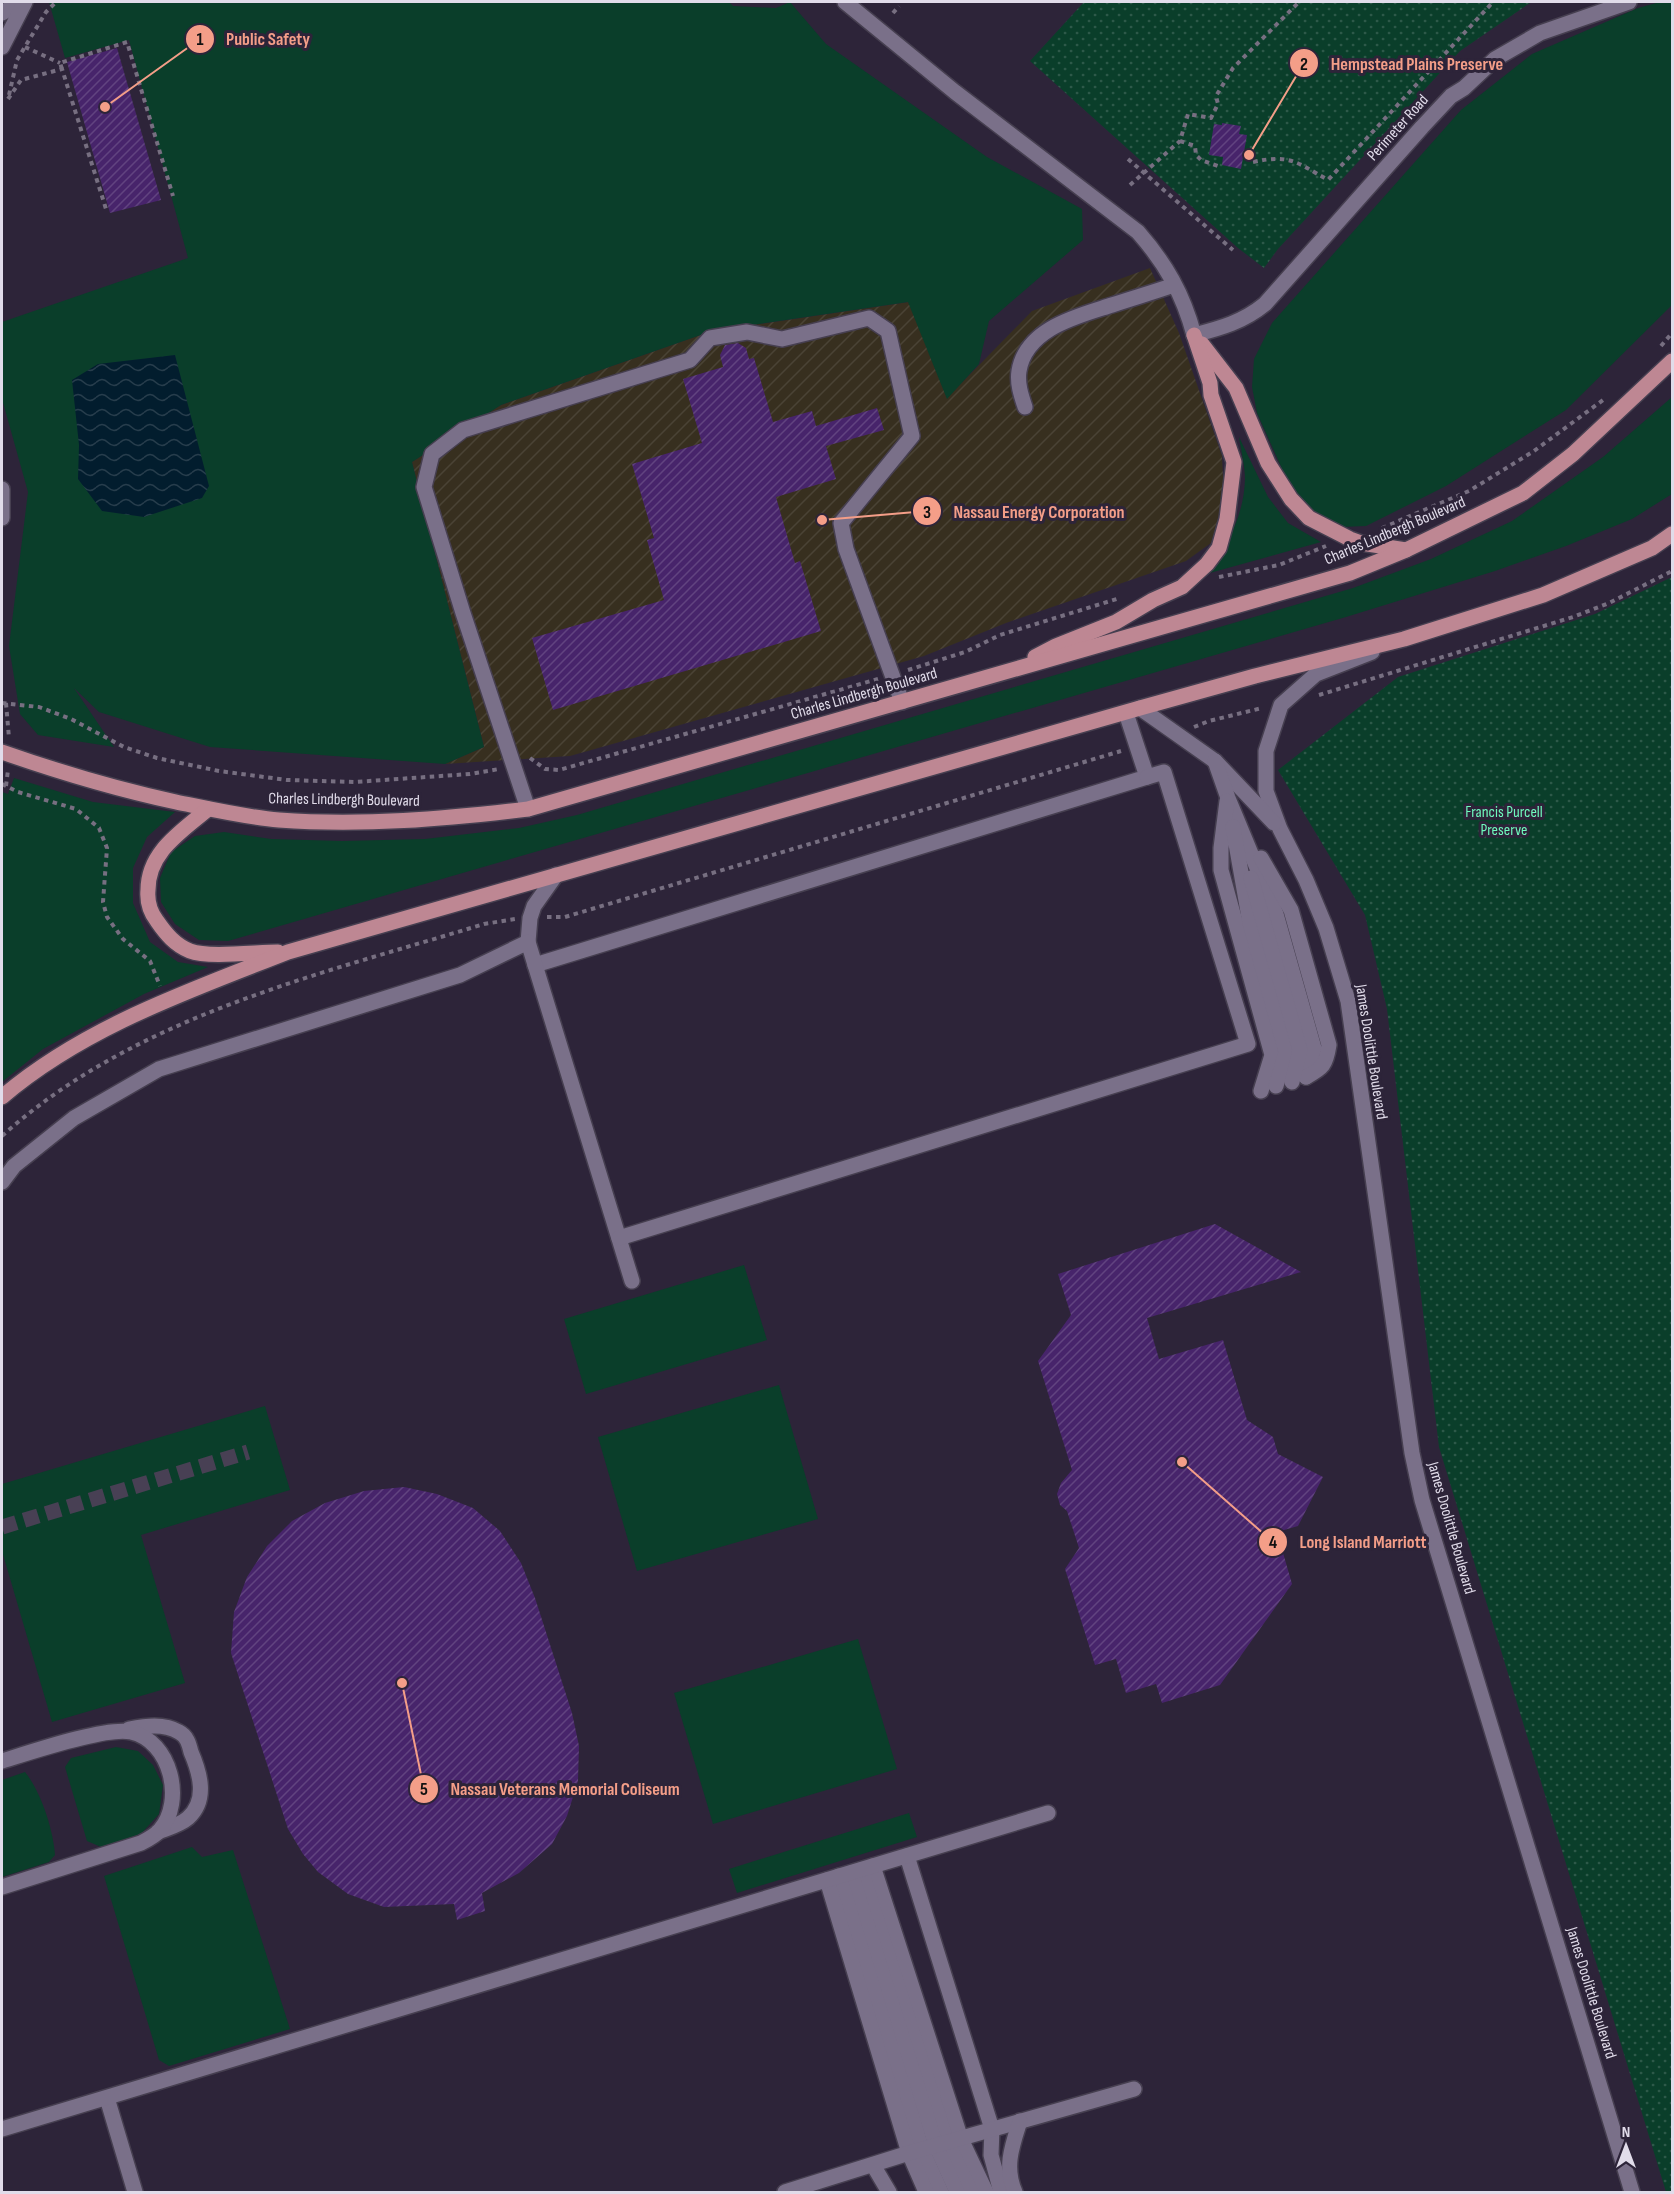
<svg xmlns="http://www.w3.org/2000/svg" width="1674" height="2194" viewBox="0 0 1674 2194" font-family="'Sofia Sans Condensed',sans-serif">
<defs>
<pattern id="industrial-furrows" width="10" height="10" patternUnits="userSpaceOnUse" patternTransform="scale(1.5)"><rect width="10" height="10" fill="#372f1f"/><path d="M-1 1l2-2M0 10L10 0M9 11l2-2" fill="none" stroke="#4a4335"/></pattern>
<pattern id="park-dots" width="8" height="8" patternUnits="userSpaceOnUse" patternTransform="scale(1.5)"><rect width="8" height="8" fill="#0a3e2a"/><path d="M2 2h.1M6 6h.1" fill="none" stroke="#2d5949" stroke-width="1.8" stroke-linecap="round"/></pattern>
<pattern id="water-waves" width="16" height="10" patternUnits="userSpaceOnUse" patternTransform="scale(1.5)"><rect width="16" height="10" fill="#021d2e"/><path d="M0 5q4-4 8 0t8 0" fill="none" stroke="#273d4c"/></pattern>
<pattern id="building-hatch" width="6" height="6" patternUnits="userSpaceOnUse" patternTransform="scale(1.5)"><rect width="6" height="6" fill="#47246b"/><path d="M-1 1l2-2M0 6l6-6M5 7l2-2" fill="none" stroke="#614380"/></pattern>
</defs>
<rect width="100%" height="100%" fill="#2d2439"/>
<path fill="url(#industrial-furrows)" d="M1150,268L1179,333L1222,456L1224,497L1211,543L1186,561L1006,623L924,656L570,756L445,764L484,747L412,462L501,405L712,331L909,302L947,398L1032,311Z"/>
<g fill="#0a3e2a">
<path d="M49,2H729L733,6L776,8L790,2L826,44L987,157L1082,209L1083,240L989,321L979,364L947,399L908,302L712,331L501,405L412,462L484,747L445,764L210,747L99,712L74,688L114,747L38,735L20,714L9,646L28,492L2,399V322L188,258L129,40L65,58Z"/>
<path d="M1660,2H1672V305L1566,410L1446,486L1366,526L1341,527L1312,513L1292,491L1257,413L1252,387L1254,359L1272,323L1461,110L1532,54L1638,8Z"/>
<path d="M1672,397V494L1632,519L1566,546L1495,571L1346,617L228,941L199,940L175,924L161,902L160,878L171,852L195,836L224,832L271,839L342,841L425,839L519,828L577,815L1353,588L1431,559L1512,521L1603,457Z"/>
<path d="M1239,437L1268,497L1288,523L1321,542L1206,574C1227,546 1244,516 1245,479C1245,466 1241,451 1239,437Z"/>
<path d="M14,778L93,802L175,812L147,837L133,868V903L150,942L178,962L208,967L144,994L43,1049L2,1082V792L8,794Z"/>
<path d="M744,1265L767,1340L586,1394L564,1319Z"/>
<path d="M779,1385L818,1519L637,1571L598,1437Z"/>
<path d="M265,1406L290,1490L141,1535L185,1683L52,1722L2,1551V1484Z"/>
<path d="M858,1639L897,1769L713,1824L674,1693Z"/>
<path d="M116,1747L138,1751L153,1765L163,1785L159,1814L141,1834L101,1847L87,1841L65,1767L71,1758Z"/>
<path d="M25,1772C41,1792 53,1829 55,1855L49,1862L2,1877V1780Z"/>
<path d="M909,1813L917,1837L737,1893L729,1869Z"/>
<path d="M192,1847L202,1857L233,1850L290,2029L169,2066L159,2060L104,1876Z"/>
</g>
<g fill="url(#park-dots)">
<path d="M1084,2H1536L1530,3L1460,51L1278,249L1264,268L1238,248L1030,61Z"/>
<path d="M1672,577V2192H1666L1439,1447L1387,1009L1365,915L1278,770L1398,677L1595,614Z"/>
</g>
<path fill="url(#water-waves)" d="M175,355L209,486L202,498L144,517L102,511L78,479L79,445L72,380L98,364Z"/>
<g fill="url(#building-hatch)">
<path d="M117,48L161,200L110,213L67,62Z"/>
<path d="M1222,123L1241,126L1239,134L1247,135L1241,169L1222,165L1223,157L1209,155L1214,124L1222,125Z"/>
<path d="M738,343L746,348L749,359L754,358L773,422L812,411L816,426L877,408L884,430L826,446L836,479L776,497L795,563L800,561L821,631L553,710L532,638L664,600L647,540L654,538L632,464L702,443L683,379L723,367L720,355L725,345Z"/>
<path d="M1215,1224L1301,1272L1147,1318L1159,1359L1223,1340L1247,1420L1273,1437L1278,1454L1323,1477L1298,1526L1277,1532L1292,1584L1220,1685L1162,1703L1156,1684L1126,1693L1116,1659L1095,1665L1065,1569L1079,1548L1067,1511L1060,1505L1057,1494L1061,1483L1072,1470L1038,1361L1071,1315L1058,1274Z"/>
<path d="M404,1487L437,1494L473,1508L500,1531L521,1563L535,1598L572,1713L579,1746L578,1781L567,1816L552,1844L519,1873L482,1893L485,1911L457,1920L454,1904L384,1907L348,1894L318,1872L303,1854L288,1829L231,1653L234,1612L247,1577L267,1546L292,1521L325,1503L364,1491Z"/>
</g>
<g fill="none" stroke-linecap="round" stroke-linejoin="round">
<path stroke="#484054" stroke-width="15" stroke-dasharray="15 8" stroke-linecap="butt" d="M2,1527L248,1452"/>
<g stroke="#463f50" stroke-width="18">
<g id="minor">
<path d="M845,2L955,92L1138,232C1166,264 1183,294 1194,335"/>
<path d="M2,13L20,2"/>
<path d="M2,47L25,2"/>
<path d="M1194,335C1221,328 1243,322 1265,304L1422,127L1451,96L1464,88L1495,59L1540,33L1629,2"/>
<path d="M1025,407C1021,395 1017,383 1019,371C1026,328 1078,316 1112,305C1133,298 1154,292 1174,285"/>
<path d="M2,489V518"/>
<path d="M1372,652L1316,674L1281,705L1266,751V791L1280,829L1306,880L1326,928L1348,1001L1412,1453L1422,1500L1632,2192"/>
<path d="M1140,708L1215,761L1274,823"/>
<path d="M1215,761L1228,798L1276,914L1314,1048L1306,1077"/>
<path d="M1227,801L1221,848V870L1272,1055L1261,1091"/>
<path d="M528,809L463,613L424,487L432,454L463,430L690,360L710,338L747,332L782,339L869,318L888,331L912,436L841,523L846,549L902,702"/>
<path d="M1233,827L1250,923L1286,1052L1276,1086"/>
<path d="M1261,858L1291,910L1329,1045C1326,1065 1323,1068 1306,1077"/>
<path d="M1251,878L1300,1050L1292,1082"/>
<path d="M528,942L530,918L534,906L556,875"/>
<path d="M535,965L1147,777L1126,713"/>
<path d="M2,1182L14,1166L74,1118L159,1069L460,975L528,942L632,1281"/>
<path d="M619,1238L1248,1044L1164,772L1147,777"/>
<path d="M129,1729C145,1726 164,1723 179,1732C187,1736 189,1744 191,1752C200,1773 208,1800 188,1818C180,1825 168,1828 158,1832"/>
<path d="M2,1761C28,1753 107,1726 131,1732C171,1741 185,1801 160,1830C155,1836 147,1840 141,1843L2,1887"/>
<path d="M907,1856L992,2129L991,2155L1001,2192"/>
<path d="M873,1866L961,2139L986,2192"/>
<path d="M861,1870L947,2142L971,2192"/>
<path d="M851,1873L936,2146L957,2192"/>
<path d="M839,1876L922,2150L941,2192"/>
<path d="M827,1880L909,2153L926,2192"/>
<path d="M107,2098L135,2192"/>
<path d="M2,2129L1048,1813"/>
<path d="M873,2165L889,2192"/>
<path d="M785,2192L909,2153L1134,2089"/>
<path d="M1015,2192C1004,2167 1012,2146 1020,2121"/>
</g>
</g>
<g stroke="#463f50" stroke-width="18">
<g id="major">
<path d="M1202,344L1236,388L1268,463L1291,499L1309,518L1350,539L1361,543L1406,550"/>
<path d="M1035,657L1056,646L1116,622L1153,600L1182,587L1207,564L1219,548L1227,519L1234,462L1211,395L1210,383L1194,335"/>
<path d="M2,752C59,772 116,789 176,802C210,809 244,817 279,820C362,826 445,819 528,809L1350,573L1406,550L1523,493L1573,454L1672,361"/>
<path d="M208,809C181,832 148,852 148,890C147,901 150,912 157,921C166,934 175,945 190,951C208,958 257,952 278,952"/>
<path d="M2,1097C84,1027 189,991 288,952L1140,708L1255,676L1404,639L1543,595L1652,548L1672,534"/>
</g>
</g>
<g stroke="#776f81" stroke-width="4" stroke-dasharray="4.5 4.5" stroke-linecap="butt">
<path d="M893,13L899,6"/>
<path d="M25,47L60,63"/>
<path d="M62,69L60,63L127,42L173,196"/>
<path d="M9,95L17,60L46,12L56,2"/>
<path d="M8,99L21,80L62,69L106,209"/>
<path d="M1180,141L1195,146L1196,155L1201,160L1218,166"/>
<path d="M1128,159L1233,250"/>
<path d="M1253,162C1290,154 1296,162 1328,180L1493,2"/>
<path d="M1130,185L1180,141L1188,114L1211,118L1218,104L1216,96L1233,68L1299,2"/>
<path d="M1661,346L1672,333"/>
<path d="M1382,528L1469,491L1534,451L1603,400"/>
<path d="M1219,577L1279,565L1326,546"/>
<path d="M908,670L965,652L1000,635L1120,598"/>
<path d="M1319,695L1573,617L1609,603L1672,571"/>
<path d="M2,703L39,707L71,719L124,747L157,758L219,771L287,780L355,782L470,774L499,769"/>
<path d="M6,703L9,738"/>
<path d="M1194,727L1209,721L1262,708"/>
<path d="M530,758L545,769L559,770L878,679"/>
<path d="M2,784L18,792L76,809L99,828L107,848L103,902L107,917L123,939L150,961L160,986"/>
<path d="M6,786L8,770"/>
<path d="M547,917H565L1121,751"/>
<path d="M2,1136C135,1016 318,975 484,924L515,919"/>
</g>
<use href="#minor" stroke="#7a7089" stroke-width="15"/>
<use href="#major" stroke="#be8793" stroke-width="15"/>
</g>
<g text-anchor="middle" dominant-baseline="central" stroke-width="6" stroke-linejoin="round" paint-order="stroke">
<g font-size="16" fill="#e1dcea" stroke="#2d2439">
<text transform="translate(1398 128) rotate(-48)">Perimeter Road</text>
<text transform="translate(1395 531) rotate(-23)">Charles Lindbergh Boulevard</text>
<text transform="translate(864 694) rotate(-16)">Charles Lindbergh Boulevard</text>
<text transform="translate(344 800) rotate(1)">Charles Lindbergh Boulevard</text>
<text transform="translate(1371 1052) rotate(81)">James Doolittle Boulevard</text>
<text transform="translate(1451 1528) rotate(74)">James Doolittle Boulevard</text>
<text transform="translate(1591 1993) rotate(73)">James Doolittle Boulevard</text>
</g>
<g font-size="16" fill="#6ffabd" stroke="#2d2439">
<text x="1504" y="812">Francis Purcell<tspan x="1504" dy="18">Preserve</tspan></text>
</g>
</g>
<path fill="none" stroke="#f49e88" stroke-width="2" d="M105 107L200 39M1249 155L1304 63M822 520L927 511M1182 1462L1273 1542M402 1683L424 1789"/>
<g fill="#f49e88" stroke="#2d2439" stroke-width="2">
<circle cx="105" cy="107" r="6"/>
<circle cx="1249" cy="155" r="6"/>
<circle cx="822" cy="520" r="6"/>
<circle cx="1182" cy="1462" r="6"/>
<circle cx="402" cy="1683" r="6"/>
<circle cx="200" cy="39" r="15"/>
<circle cx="1304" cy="63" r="15"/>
<circle cx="927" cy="511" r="15"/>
<circle cx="1273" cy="1542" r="15"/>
<circle cx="424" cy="1789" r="15"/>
</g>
<g font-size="18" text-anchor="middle" font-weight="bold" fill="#111">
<text x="200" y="45">1</text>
<text x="1304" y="70">2</text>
<text x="927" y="518">3</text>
<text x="1273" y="1548">4</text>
<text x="424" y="1795">5</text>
</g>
<g font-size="18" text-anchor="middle" font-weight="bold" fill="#f49e88" stroke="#2d2439" stroke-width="6" stroke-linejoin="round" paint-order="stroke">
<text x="268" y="45">Public Safety</text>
<text x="1417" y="70">Hempstead Plains Preserve</text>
<text x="1039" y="518">Nassau Energy Corporation</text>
<text x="1363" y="1548">Long Island Marriott</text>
<text x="565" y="1795">Nassau Veterans Memorial Coliseum</text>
</g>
<rect width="1674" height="2194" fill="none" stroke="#e1dcea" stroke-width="6"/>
<g transform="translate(1626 2146)" stroke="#2d2439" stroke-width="4.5" paint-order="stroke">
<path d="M0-4.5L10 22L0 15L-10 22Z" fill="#e1dcea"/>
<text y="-9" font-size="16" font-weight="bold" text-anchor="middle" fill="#e1dcea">N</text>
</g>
</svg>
